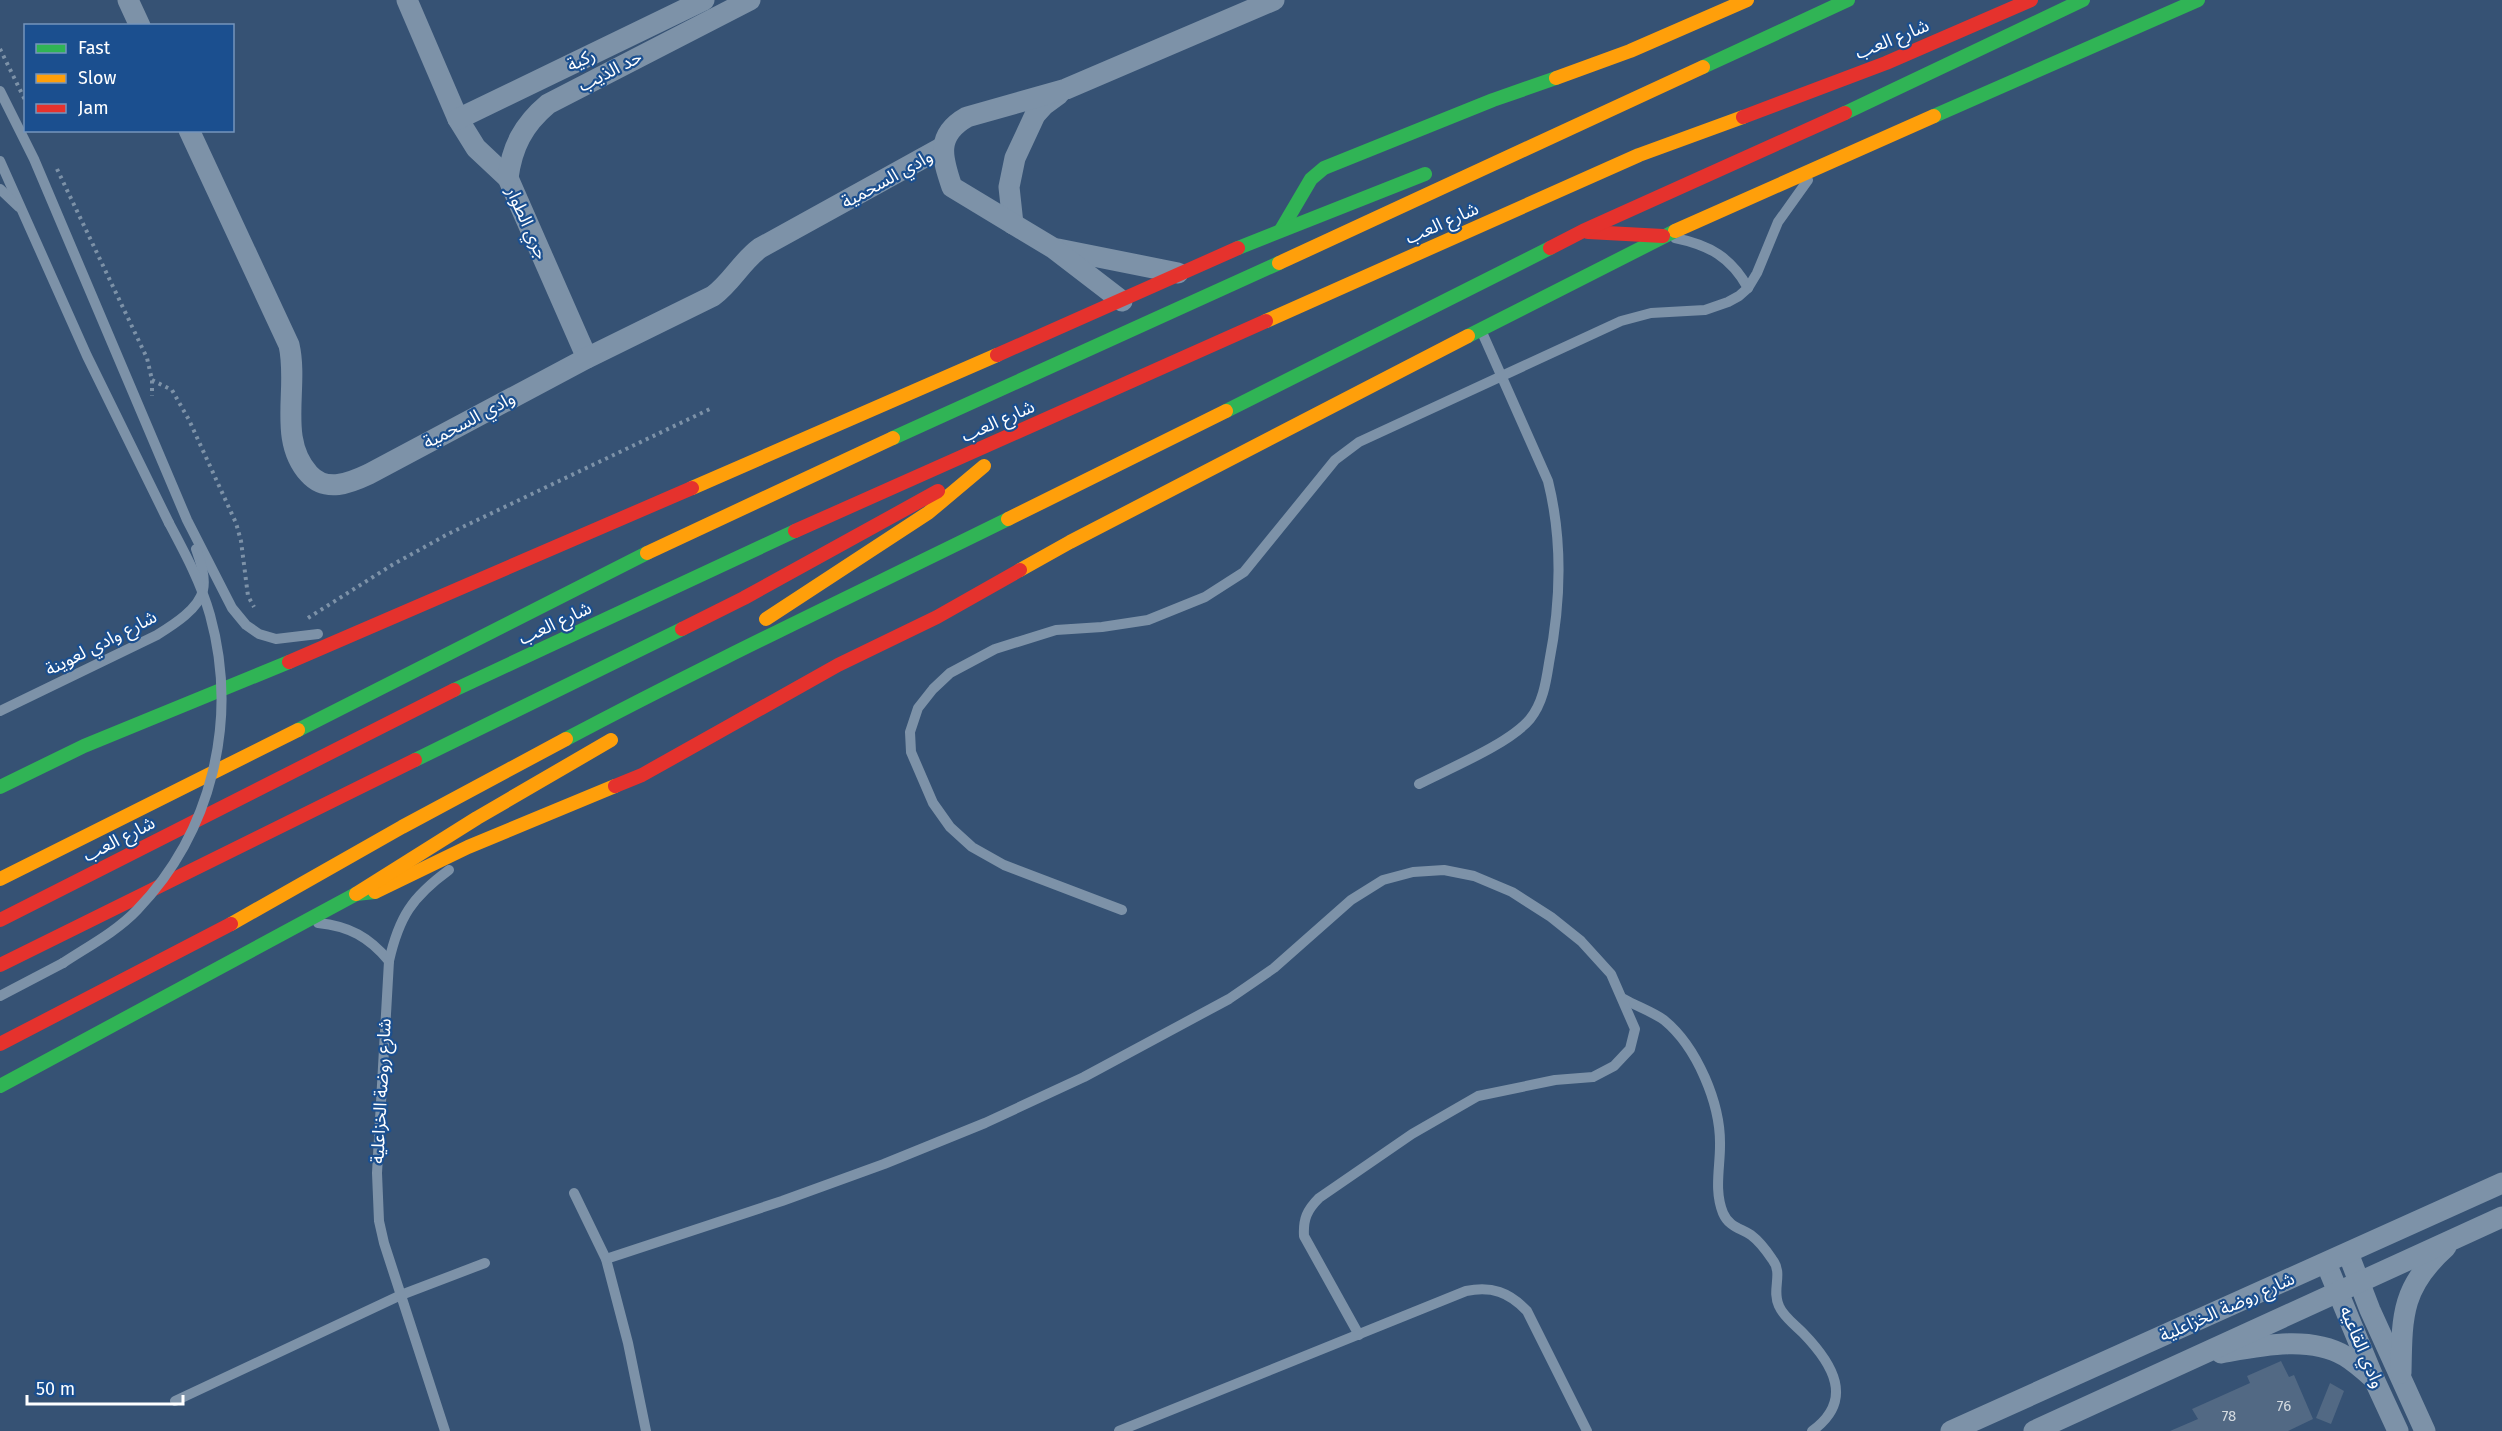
<svg xmlns="http://www.w3.org/2000/svg" width="2502" height="1431" viewBox="0 0 2502 1431" font-family="'Fira Sans','Noto Sans Arabic',sans-serif">
<rect width="100%" height="100%" fill="#365274"/>
<g fill="#526984">
<path d="M2281,1361L2289,1377L2294,1375L2313,1419L2288,1431H2170L2198,1419L2192,1409L2250,1383L2247,1376Z"/>
<path d="M2330,1383L2344,1391L2331,1424L2316,1418Z"/>
</g>
<g fill="none" stroke-linecap="round" stroke-linejoin="round">
<g stroke="#7d92a8" stroke-width="4" stroke-dasharray="3 4.5" stroke-linecap="butt">
<path d="M0,49L26,102"/>
<path d="M57,169L147,358L152,380V396"/>
<path d="M152,380L172,390L189,420L236,523L241,541L248,596L254,607"/>
<path d="M308,618L392,565L448,534L712,408"/>
</g>
<g stroke="#7d92a8" stroke-width="10">
<path d="M0,91L34,159L187,520L232,608L246,625L259,634L276,639L318,634"/>
<path d="M0,161L87,356L169,523"/>
<path d="M0,189L19,207"/>
<path d="M1675,238C1709,245 1731,257 1748,288"/>
<path d="M0,711L157,635C173,625 199,609 203,590C206,576 200,561 196,549"/>
<path d="M1419,784C1450,768 1509,744 1530,719C1543,703 1546,682 1549,663C1561,602 1563,541 1548,481L1481,330"/>
<path d="M1122,910L1004,865L972,847L950,827L933,803L911,752L910,732L918,708L933,689L950,673L995,649L1056,630L1102,627L1148,620L1205,597L1244,572L1335,460L1359,442L1621,321L1651,313L1705,310L1728,302L1739,296L1748,288L1757,273L1778,222L1808,180"/>
<path d="M318,923C349,926 369,937 389,961"/>
<path d="M0,996L63,963"/>
<path d="M1624,999C1636,1006 1653,1012 1664,1020C1697,1047 1721,1104 1720,1146C1720,1168 1714,1191 1723,1213C1729,1227 1740,1228 1751,1235C1759,1241 1766,1250 1772,1259C1784,1274 1771,1289 1779,1306C1783,1316 1795,1325 1803,1333C1833,1364 1855,1400 1812,1431"/>
<path d="M574,1193L606,1259L628,1343L646,1431"/>
<path d="M606,1259L782,1201L884,1164L985,1123L1084,1077L1229,999L1274,968L1351,900L1383,880L1413,872L1444,870L1474,876L1512,892L1551,917L1581,941L1611,974L1635,1029L1630,1049L1614,1066L1593,1077L1555,1080L1478,1096L1412,1134L1319,1198C1307,1210 1303,1219 1304,1236L1359,1335"/>
<path d="M175,1401L401,1295L485,1263"/>
<path d="M445,1431L384,1243L379,1221L377,1173L389,961C399,917 412,897 449,870"/>
<path d="M1119,1431L1466,1291C1492,1286 1509,1292 1527,1311L1587,1431"/>
</g>
<g stroke="#7d92a8" stroke-width="21">
<path d="M128,0L140,26"/>
<path d="M407,0L458,119L476,148L508,178L587,358"/>
<path d="M458,119L704,0"/>
<path d="M189,130L289,345C299,388 277,439 309,474C326,493 350,483 369,474L587,358L713,296C732,282 741,262 760,248L943,147"/>
<path d="M508,178C512,147 523,125 548,104L750,0"/>
<path d="M1013,224L1009,187L1015,158L1035,115L1044,105L1059,94"/>
<path d="M1058,249L1178,273"/>
<path d="M1122,301L1053,248L952,187C942,158 935,135 967,117L1066,89L1274,0"/>
<path d="M2348,1253L2370,1310L2425,1431"/>
<path d="M2326,1263L2374,1379L2398,1431"/>
<path d="M2221,1353C2260,1346 2309,1335 2345,1356C2355,1362 2365,1371 2374,1379"/>
<path d="M2401,1373C2402,1316 2401,1287 2446,1247"/>
<path d="M1951,1431L2502,1183"/>
<path d="M2034,1431L2502,1217"/>
</g>
<g stroke="#30b455" stroke-width="14">
<path d="M1703,67L1848,0"/>
<path d="M1845,113L2083,0"/>
<path d="M1934,116L2198,0"/>
<path d="M1281,230L1311,179L1324,168L1493,100L1556,78"/>
<path d="M1238,248L1425,174"/>
<path d="M1468,336L1675,231"/>
<path d="M1226,411L1550,248"/>
<path d="M893,438L1279,263"/>
<path d="M454,690L795,531"/>
<path d="M298,730L647,553"/>
<path d="M566,739C711,662 860,592 1008,519"/>
<path d="M415,760L682,629"/>
<path d="M0,787L84,746L289,662"/>
<path d="M0,1086L356,894L375,892"/>
</g>
<g stroke="#ff9f0a" stroke-width="14">
<path d="M1556,78L1630,51L1747,0"/>
<path d="M1675,231L1934,116"/>
<path d="M1279,263L1703,67"/>
<path d="M1266,321L1639,155L1743,117"/>
<path d="M692,488L997,355"/>
<path d="M1008,519L1226,411"/>
<path d="M647,553L893,438"/>
<path d="M1020,570L1070,542L1468,336"/>
<path d="M766,619L928,513L984,466"/>
<path d="M0,879L298,730"/>
<path d="M375,892L468,847L615,786"/>
<path d="M356,894L477,818L611,740"/>
<path d="M231,924L402,827L566,739"/>
</g>
<g stroke="#e5322d" stroke-width="14">
<path d="M1743,117L1886,63L2031,0"/>
<path d="M1588,232L1663,236"/>
<path d="M1550,248L1583,231L1845,113"/>
<path d="M997,355L1238,248"/>
<path d="M795,531L1266,321"/>
<path d="M682,629L744,598L938,491"/>
<path d="M289,662L692,488"/>
<path d="M615,786L642,775L838,665L937,617L1020,570"/>
<path d="M0,920L454,690"/>
<path d="M0,965L415,760"/>
<path d="M0,1044L231,924"/>
</g>
<path stroke="#7d92a8" stroke-width="10" d="M63,963C87,947 116,932 137,910C212,832 239,720 210,615C201,583 185,553 169,523"/>
</g>
<g text-anchor="middle" dominant-baseline="central" stroke-width="4.5" stroke-linejoin="round" paint-order="stroke">
<g font-size="15" fill="#d4dae0">
<text x="2284" y="1406">76</text>
<text x="2229" y="1416">78</text>
</g>
<g font-size="18" fill="#fff" stroke="#1b4f8f">
<text transform="translate(1892 39) rotate(-22)">شارع العب</text>
<text transform="translate(581 60) rotate(-26)">ركية</text>
<text transform="translate(610 71) rotate(-27)">حد الذيب</text>
<text transform="translate(887 179) rotate(-29)">وادي السحمية</text>
<text transform="translate(527 223) rotate(66)">جري الطوار</text>
<text transform="translate(1442 223) rotate(-24)">شارع العب</text>
<text transform="translate(469 420) rotate(-28)">وادي السحمية</text>
<text transform="translate(998 421) rotate(-24)">شارع العب</text>
<text transform="translate(555 623) rotate(-25)">شارع العب</text>
<text transform="translate(101 643) rotate(-27)">شارع وادي لعوينة</text>
<text transform="translate(119 839) rotate(-27)">شارع العب</text>
<text transform="translate(381 1091) rotate(-87)">شارع روضة الخزاعلية</text>
<text transform="translate(2227 1307) rotate(-24)">شارع روضة الخزاعلية</text>
<text transform="translate(2362 1347) rotate(67)">وادي القاعيه</text>
</g>
</g>
<rect x="24" y="24" width="210" height="108" fill="#1b4f8f" stroke="#7695bc" stroke-width="1.5"/>
<rect x="36" y="44" width="30" height="9" fill="#30b455" stroke="#7695bc" stroke-width="1.5"/>
<text x="78" y="54" font-size="18" fill="#ffffff">Fast</text>
<rect x="36" y="74" width="30" height="9" fill="#ff9f0a" stroke="#7695bc" stroke-width="1.5"/>
<text x="78" y="84" font-size="18" fill="#ffffff">Slow</text>
<rect x="36" y="104" width="30" height="9" fill="#e5322d" stroke="#7695bc" stroke-width="1.5"/>
<text x="78" y="114" font-size="18" fill="#ffffff">Jam</text>
<path d="M27 1395v9h156v-9" fill="none" stroke="#ffffff" stroke-width="3"/>
<text x="36" y="1395" font-size="18" fill="#ffffff" stroke="#1b4f8f" stroke-width="4.5" paint-order="stroke">50 m</text>
</svg>
